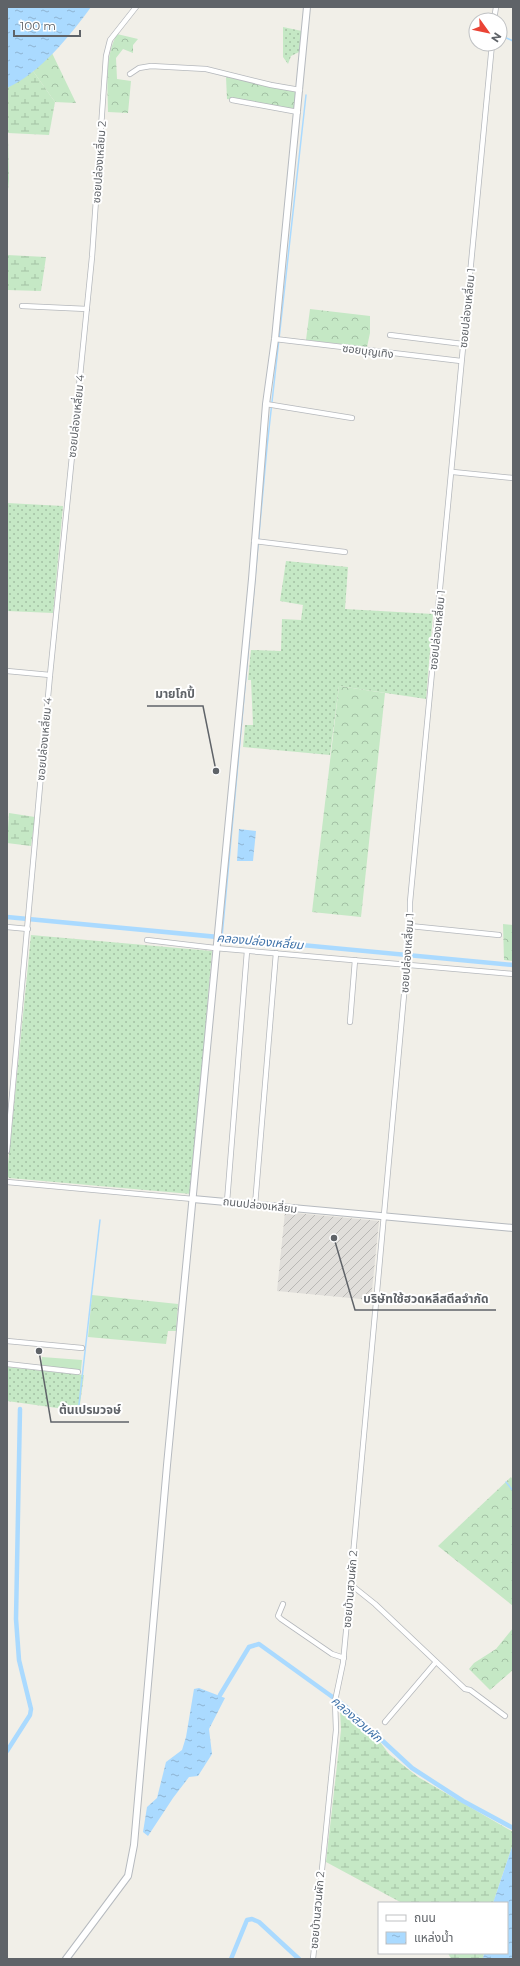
<svg xmlns="http://www.w3.org/2000/svg" width="520" height="1966" viewBox="0 0 520 1966" font-family="Montserrat,'Noto Sans Thai',sans-serif">
<defs>
<pattern id="industrial-furrows" width="10" height="10" patternUnits="userSpaceOnUse"><rect width="10" height="10" fill="#e0deda"/><path d="M-1 1l2-2M0 10L10 0M9 11l2-2" fill="none" stroke="#b9b8b5"/></pattern>
<pattern id="grass-dots" width="8" height="8" patternUnits="userSpaceOnUse"><rect width="8" height="8" fill="#c5e8c5"/><path d="M2 2h.1M6 6h.1" fill="none" stroke="#a3c0a4" stroke-width="1.8" stroke-linecap="round"/></pattern>
<pattern id="forest-crowns" width="20" height="18" patternUnits="userSpaceOnUse"><rect width="20" height="18" fill="#c5e8c5"/><path d="M2 6a3 3 0 1 1 6 0M12 15a3 3 0 1 1 6 0" fill="none" stroke="#a3c0a4"/></pattern>
<pattern id="wetland-marsh" width="20" height="14" patternUnits="userSpaceOnUse"><rect width="20" height="14" fill="#c5e8c5"/><path d="M1 5h8M5 5V1M11 12h8M15 12V8" fill="none" stroke="#a3c0a4"/></pattern>
<pattern id="water-ripples" width="26" height="14" patternUnits="userSpaceOnUse"><rect width="26" height="14" fill="#aadaff"/><path d="M2 4q2-2 4 0t4 0M15 11q2-2 4 0t4 0" fill="none" stroke="#8eb4d2"/></pattern>
</defs>
<rect width="100%" height="100%" fill="#f1efe8"/>
<path fill="url(#industrial-furrows)" d="M285,1212L379,1221L371,1300L277,1291Z"/>
<g fill="url(#grass-dots)">
<path d="M283,27L302,31L299,52L291,56L288,64L283,57Z"/>
<path d="M7,503L63,506L53,613L7,611Z"/>
<path d="M286,561L348,567L345,609L433,614L426,699L339,686L330,755L243,747L245,725H253L251,680H248L251,650L281,651L282,619L301,620L303,605L280,601Z"/>
<path d="M31,935L212,951L191,1194L9,1178L7,1175Z"/>
<path d="M7,1367L84,1375L79,1411L7,1401Z"/>
</g>
<g fill="url(#forest-crowns)">
<path d="M117,34L138,39L133,45V53L123,49L116,58L117,79L131,81L128,113L108,112C108,86 104,58 117,34Z"/>
<path d="M52,53L76,103L55,102L33,71Z"/>
<path d="M226,77L293,90L297,92L295,110L227,99Z"/>
<path d="M310,309L370,316V333L367,347L306,340Z"/>
<path d="M339,686L385,693L361,917L312,912Z"/>
<path d="M503,924L513,925V961L504,960Z"/>
<path d="M92,1295L178,1304L176,1331H168L166,1344L88,1337Z"/>
<path d="M511,1477L513,1480V1606L438,1546Z"/>
<path d="M513,1628V1670L490,1690L469,1669L474,1663L496,1649Z"/>
</g>
<g fill="url(#wetland-marsh)">
<path d="M33,71L55,102L49,135L8,133L9,179L7,203V88Z"/>
<path d="M7,255L46,257L41,291L7,290Z"/>
<path d="M9,813L35,817L31,846L7,843Z"/>
<path d="M340,1709L377,1738L389,1754L418,1777L513,1832V1844L493,1903H402L326,1862L341,1730Z"/>
<path d="M448,1953H484L483,1959H451Z"/>
</g>
<path fill="#c5e8c5" d="M42,1357L82,1360L81,1370L41,1366Z"/>
<g fill="url(#water-ripples)">
<path d="M7,7H91C69,37 41,72 7,88Z"/>
<path d="M239,829L256,831L253,861H237Z"/>
<path d="M199,1688L225,1698L209,1729L212,1754L198,1776L189,1777L173,1798L148,1836L143,1832L147,1807L157,1798L166,1762L182,1750L186,1737L194,1689Z"/>
<path d="M513,1844V1959H483L484,1953H507V1903H493Z"/>
</g>
<g fill="none" stroke-linecap="round" stroke-linejoin="round">
<g stroke="#aadaff" stroke-width="1.5">
<path d="M500,35L513,41"/>
<path d="M222,937L267,447L306,95"/>
<path d="M78,1413L100,1220"/>
<path d="M506,1482L513,1491"/>
</g>
<g stroke="#aadaff" stroke-width="4.5">
<path d="M7,917L513,965"/>
<path d="M220,1695L249,1647L259,1644L345,1706L412,1768L463,1801L513,1828"/>
<path d="M7,1751L30,1715L31,1709L19,1660L16,1619L20,1409"/>
<path d="M231,1959L247,1920L252,1919L259,1922L299,1959"/>
</g>
<g stroke="#b5b8bc" stroke-width="6">
<g id="street">
<path d="M494,20L496,7"/>
<path d="M130,74L139,68L151,66L206,69L271,85L300,90"/>
<path d="M232,100L298,112"/>
<path d="M22,306L87,309"/>
<path d="M390,335L463,344"/>
<path d="M275,339L461,361"/>
<path d="M266,404L352,418"/>
<path d="M453,472L513,478"/>
<path d="M254,541L345,552"/>
<path d="M7,671L50,675"/>
<path d="M410,926L499,935"/>
<path d="M7,927L28,929"/>
<path d="M147,940L215,948L513,974"/>
<path d="M350,1022L355,960"/>
<path d="M7,1151L50,675L92,257L106,56L110,40L136,7"/>
<path d="M7,1182L193,1199"/>
<path d="M227,1202L247,951"/>
<path d="M255,1205L276,953"/>
<path d="M7,1341L82,1348"/>
<path d="M7,1364L78,1372"/>
<path d="M350,1584L375,1604L465,1689L470,1690L505,1716"/>
<path d="M283,1604L278,1616L281,1619L332,1654L344,1658"/>
<path d="M385,1722L436,1662"/>
<path d="M313,1959L336,1730L335,1701L343,1663L347,1621L410,929V902L492,44"/>
</g>
</g>
<g stroke="#b6babf" stroke-width="8">
<g id="secondary">
<path d="M193,1199L513,1228"/>
<path d="M66,1959L128,1876L134,1845L167,1465L252,579L266,404L275,339L307,7"/>
</g>
</g>
<use href="#street" stroke="#fff" stroke-width="4.5"/>
<use href="#secondary" stroke="#fff" stroke-width="6"/>
</g>
<g text-anchor="middle" dominant-baseline="central" stroke-width="4" stroke-linejoin="round" paint-order="stroke">
<g font-size="11" fill="#5f6368" stroke="#fff">
<text transform="translate(99 162) rotate(-86)">ซอยปล่องเหลี่ยม 2</text>
<text transform="translate(467 308) rotate(-84)">ซอยปล่องเหลี่ยม 1</text>
<text transform="translate(368 351) rotate(7)">ซอยบุญเทิง</text>
<text transform="translate(76 416) rotate(-84)">ซอยปล่องเหลี่ยม 4</text>
<text transform="translate(437 630) rotate(-84)">ซอยปล่องเหลี่ยม 1</text>
<text transform="translate(44 739) rotate(-85)">ซอยปล่องเหลี่ยม 4</text>
<text transform="translate(407 953) rotate(-86)">ซอยปล่องเหลี่ยม 1</text>
<text transform="translate(260 1205) rotate(6)">ถนนปล่องเหลี่ยม</text>
<text transform="translate(350 1589) rotate(-85)">ซอยบ้านสวนผัก 2</text>
<text transform="translate(317 1910) rotate(-85)">ซอยบ้านสวนผัก 2</text>
</g>
<g font-size="12" font-style="italic" fill="#4174aa" stroke="#fff">
<text transform="translate(260 941) rotate(5)">คลองปล่องเหลี่ยม</text>
<text transform="translate(357 1719) rotate(41)">คลองสวนผัก</text>
</g>
</g>
<path fill="none" stroke="#5f6368" stroke-width="1.5" d="M216 771L203 706H147M334 1238L355 1310H496M39 1351L51 1422H129"/>
<g fill="#5f6368" stroke="#fff" stroke-width="1.5">
<circle cx="216" cy="771" r="4"/>
<circle cx="334" cy="1238" r="4"/>
<circle cx="39" cy="1351" r="4"/>
</g>
<g font-size="12" text-anchor="middle" font-weight="bold" fill="#5f6368" stroke="#fff" stroke-width="4" stroke-linejoin="round" paint-order="stroke">
<text x="175" y="698">มายโกปี้</text>
<text x="426" y="1303">บริษัทใช้ฮวดหลีสตีลจำกัด</text>
<text x="90" y="1414">ต้นเปรมวจษ์</text>
</g>
<rect width="520" height="1966" fill="none" stroke="#5f6368" stroke-width="16"/>
<rect x="378" y="1902" width="130" height="52" fill="#ffffff" stroke="#bfc1c3"/>
<rect x="386" y="1915" width="20" height="6" fill="#ffffff" stroke="#bfc1c3"/>
<text x="414" y="1922" font-size="12" fill="#5f6368">ถนน</text>
<rect x="386" y="1932" width="20" height="12" fill="url(#water-ripples)" stroke="#bfc1c3"/>
<text x="414" y="1942" font-size="12" fill="#5f6368">แหล่งน้ำ</text>
<g transform="translate(488 32) rotate(123)"><circle r="19" fill="#ffffff" stroke="#bfc1c3"/>
<path d="M0-3L7 15L0 10L-7 15Z" fill="#ea4335"/>
<text y="-6" font-size="11" font-weight="bold" text-anchor="middle" fill="#5f6368">N</text>
</g>
<path d="M14 30v6h66v-6" fill="none" stroke="#5f6368" stroke-width="2"/>
<text x="20" y="30" font-size="12" fill="#5f6368" stroke="#ffffff" stroke-width="3" paint-order="stroke">100 m</text>
</svg>
